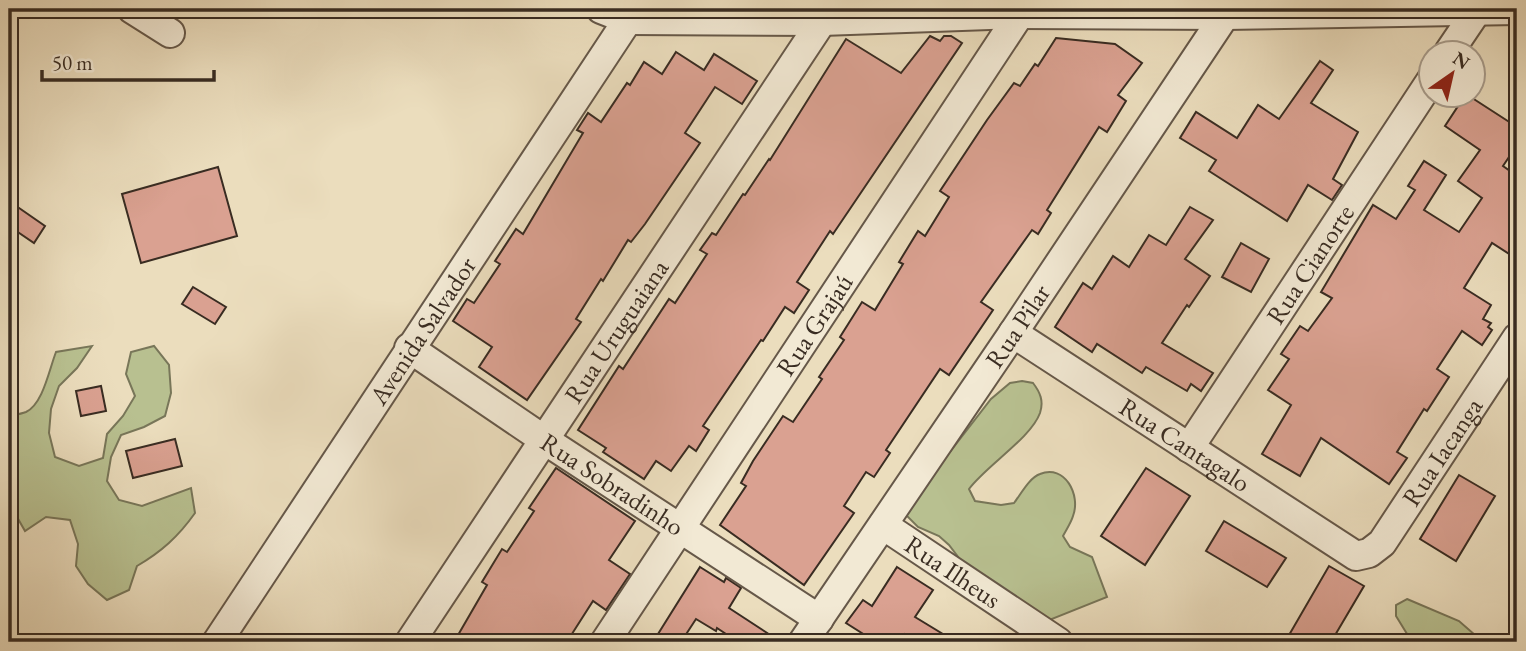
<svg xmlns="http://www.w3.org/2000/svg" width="1526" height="651" viewBox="0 0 1526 651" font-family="'EB Garamond',serif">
<rect width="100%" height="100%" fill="#ebddbd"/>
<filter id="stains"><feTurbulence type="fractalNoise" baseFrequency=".00286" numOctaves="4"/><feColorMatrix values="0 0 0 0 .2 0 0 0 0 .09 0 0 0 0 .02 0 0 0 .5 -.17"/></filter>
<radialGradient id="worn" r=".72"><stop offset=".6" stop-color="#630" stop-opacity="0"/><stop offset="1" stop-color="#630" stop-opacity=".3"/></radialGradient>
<g fill="#b8c090" stroke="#787659" stroke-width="2">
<path d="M92,346L77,368L59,386L51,409L49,433L55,457L79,466L103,458L107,434L123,416L135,396L126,374L131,352L154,346L169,365L171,393L165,416L144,427L121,435L111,457L107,481L119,500L142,506L191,488L195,513C178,537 161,552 137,566L129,590L107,600L88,584L76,566L78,544L70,520L46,517L25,531L9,503V416C14,415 21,414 26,412C43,404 49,370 56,352Z"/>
<path d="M1022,381L1033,383C1040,392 1044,401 1040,413C1031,438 986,466 969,489L975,501L1001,505L1014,503C1021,494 1029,478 1040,474C1065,464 1081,495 1073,516C1071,523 1066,530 1063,536L1070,547L1092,557L1107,597L1042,623L981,587L949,545L939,536L918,527L905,514L939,466L991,399L1010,383Z"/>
<path d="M1407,599L1459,621L1483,642H1412L1396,616V605Z"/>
</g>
<g fill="#daa191" stroke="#392c22" stroke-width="2">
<path d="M930,36L940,41L944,36H951L962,43L833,234L830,231L797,282L809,290L794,313L785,307L763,341L761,340L703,426L709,430L696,451L689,446L671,471L656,461L644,479L603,452L606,448L578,430L619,366L623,369L669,299L675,303L707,254L700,250L712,233L716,235L743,194L745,195L769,159L770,160L846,39L901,73Z"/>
<path d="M1056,38L1115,44L1142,63L1118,95L1126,101L1107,132L1099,127L1047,210L1051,213L1038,234L1032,230L981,302L993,310L949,375L940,369L886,450L890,453L874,477L866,472L844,506L854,513L804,585L720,525L746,486L741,483L753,461L783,416L793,422L822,379L819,377L844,340L840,337L862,302L875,310L903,264L899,262L918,231L925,236L949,197L940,191L987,120L1014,83L1020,86L1035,64L1038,66Z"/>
<path d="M676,52L704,70L714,54L757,81L742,104L715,87L685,133L700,143L645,224L631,242L628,240L603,281L601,279L576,319L581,322L527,400L479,367L492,347L453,321L467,299L474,303L500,264L495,261L516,229L523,234L583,133L577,130L588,113L601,122L627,83L630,85L644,62L662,74Z"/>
<path d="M1320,61L1333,70L1311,103L1358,132L1333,179L1342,185L1332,200L1308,185L1287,221L1209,171L1216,160L1180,138L1196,112L1237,138L1258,105L1279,119Z"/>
<path d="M1466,94L1517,127V145L1503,166L1517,176V259L1492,243L1464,288L1491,305L1483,319L1491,323L1488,327L1492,330L1482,345L1462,331L1437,369L1449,377L1427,411L1424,409L1397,452L1407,458L1389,484L1321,438L1300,476L1262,454L1291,405L1268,390L1289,359L1281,354L1300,326L1308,331L1332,298L1321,292L1373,205L1396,219L1415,190L1408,186L1424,161L1446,175L1424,210L1459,232L1482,198L1458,181L1480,150L1445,126Z"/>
<path d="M218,167L237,236L141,263L122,194Z"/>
<path d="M9,201L45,226L34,243L9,226Z"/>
<path d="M1190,207L1213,220L1185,259L1210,276L1189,307L1187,305L1162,343L1213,373L1201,391L1191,384L1187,391L1146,367L1142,373L1097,344L1092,352L1055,327L1083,283L1092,289L1113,256L1129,267L1149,235L1166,245Z"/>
<path d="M1241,243L1269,259L1251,292L1222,277Z"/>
<path d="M193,287L226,307L215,324L182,304Z"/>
<path d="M101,386L106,411L81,416L76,391Z"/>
<path d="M175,439L182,466L133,478L126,451Z"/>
<path d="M556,468L635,521L609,560L630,574L606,610L593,601L570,637L568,635L563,642H454L487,585L482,582L502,549L507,552L534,511L529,508Z"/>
<path d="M1146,468L1190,496L1145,565L1101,536Z"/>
<path d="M1459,475L1495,496L1456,561L1420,539Z"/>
<path d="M1224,521L1286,558L1267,587L1206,551Z"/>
<path d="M1329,566L1364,586L1331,642H1285Z"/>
<path d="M700,567L724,582L726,578L741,588L729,608L781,642H738L717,628L716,631L696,619L681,642H653Z"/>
<path d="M897,567L933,590L915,617L956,642H918L905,634L900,642H876L846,623L863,600L872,606Z"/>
</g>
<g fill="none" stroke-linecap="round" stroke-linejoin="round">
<g stroke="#665849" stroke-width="32">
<g id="minor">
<path d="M132,9L170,33"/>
<path d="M601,9L629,20L822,21L1019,14L1226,15L1517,10"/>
<path d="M1449,52L1478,9"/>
<path id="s1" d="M1013,333L1356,556L1369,553L1382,543L1517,338"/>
<path id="s2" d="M409,348L543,439L819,619"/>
<path id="s3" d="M1189,448L1432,79"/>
<path id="s4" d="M883,525L1058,642"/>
<path id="s5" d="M217,642L635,9"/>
<path id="s6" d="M410,642L822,21"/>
<path id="s7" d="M605,642L1023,9"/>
<path id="s8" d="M803,642L1013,333L1229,9"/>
</g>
</g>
<use href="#minor" stroke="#f2e9d4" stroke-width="28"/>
</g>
<g text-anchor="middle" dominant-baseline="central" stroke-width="5" stroke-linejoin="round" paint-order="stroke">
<g font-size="26" fill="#392c22" stroke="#f2e9d4">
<text stroke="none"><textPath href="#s3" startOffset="220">Rua Cianorte</textPath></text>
<text stroke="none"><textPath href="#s7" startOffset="380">Rua Grajaú</textPath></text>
<text stroke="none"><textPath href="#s8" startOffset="382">Rua Pilar</textPath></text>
<text stroke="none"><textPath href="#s5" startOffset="373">Avenida Salvador</textPath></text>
<text stroke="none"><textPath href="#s6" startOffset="373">Rua Uruguaiana</textPath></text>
<text stroke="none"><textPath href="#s1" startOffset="205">Rua Cantagalo</textPath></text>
<text stroke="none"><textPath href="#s1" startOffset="548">Rua Iacanga</textPath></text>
<text stroke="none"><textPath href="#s2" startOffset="245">Rua Sobradinho</textPath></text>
<text stroke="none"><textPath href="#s4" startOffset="84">Rua Ilheus</textPath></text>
</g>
</g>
<rect width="1526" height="651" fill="none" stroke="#ebddbd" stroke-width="35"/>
<rect x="10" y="10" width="1505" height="630" fill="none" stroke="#392c22" stroke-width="3.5"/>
<rect x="18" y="18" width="1491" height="616" fill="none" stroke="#392c22" stroke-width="2"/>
<g transform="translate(1452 74) rotate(34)"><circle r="33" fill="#f2e9d4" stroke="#a89d8d" stroke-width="2"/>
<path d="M0-5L12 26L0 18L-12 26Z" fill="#8f2418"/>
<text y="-10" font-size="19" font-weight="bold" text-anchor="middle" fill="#392c22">N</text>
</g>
<path d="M42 70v10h172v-10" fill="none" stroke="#392c22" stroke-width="3.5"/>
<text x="52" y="70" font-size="21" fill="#392c22" stroke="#f2e9d4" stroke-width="5" paint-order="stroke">50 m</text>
<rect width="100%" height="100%" filter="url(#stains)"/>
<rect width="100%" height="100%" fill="url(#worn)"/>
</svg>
